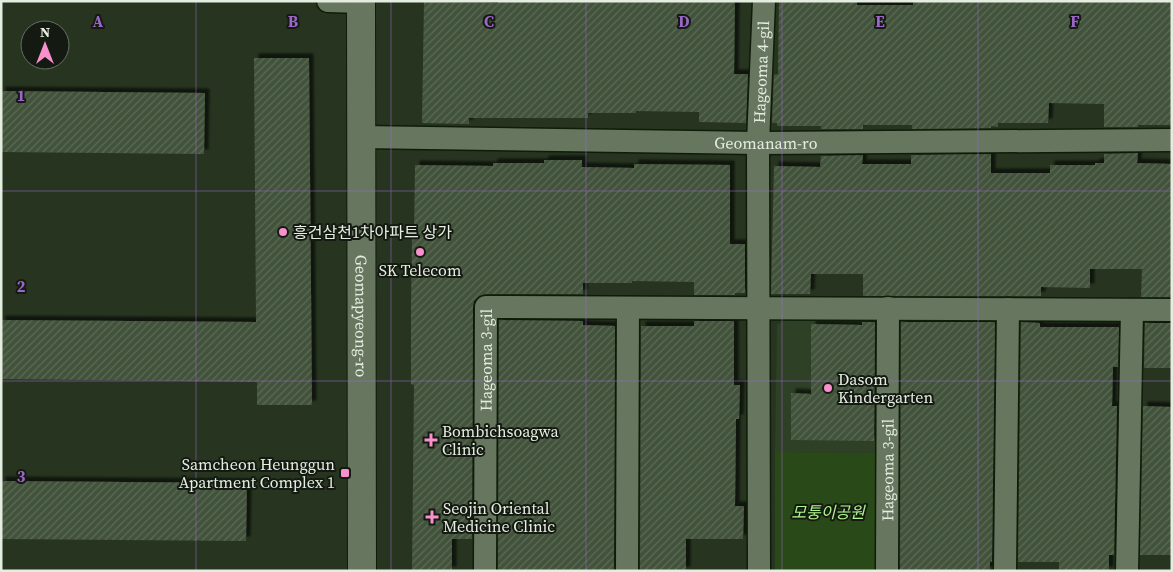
<svg xmlns="http://www.w3.org/2000/svg" width="1173" height="572" viewBox="0 0 1173 572" font-family="'Source Serif 4','Noto Sans KR',serif">
<defs>
<pattern id="building-hatch" width="6" height="6" patternUnits="userSpaceOnUse" patternTransform="scale(1.25)"><rect width="6" height="6" fill="#42523b"/><path d="M-1 1l2-2M0 6l6-6M5 7l2-2" fill="none" stroke="#5d6b57"/></pattern>
<filter id="shadow"><feDropShadow dx="4.5" dy="-4.5" stdDeviation="1" flood-color="#0009"/></filter>
</defs>
<rect width="100%" height="100%" fill="#273520"/>
<path fill="#2e4025" d="M790,316L876,317L881,323L880,453L775,452L777,325Z"/>
<path fill="#2a4918" d="M775,452L880,453V571H775Z"/>
<g fill="url(#building-hatch)" filter="url(#shadow)">
<path d="M498,1H735L734,74H748L746,123L699,122V112L636,111V113H588V118H469V124L422,123L424,2L498,3Z"/>
<path d="M779,1H857V5H913V1H1172V125H1138V127H1104V104L1049,103L1048,123H998V127L991,126V128L912,129V125H863V129H821V126H777V123H772L774,75L778,74Z"/>
<path d="M254,58H309L312,405H257V382L1,379V320L256,322Z"/>
<path d="M1,91L205,93L204,154L1,152Z"/>
<path d="M1138,153L1137,163L1172,164V297H1141L1142,269H1090V288L1041,287V296H863V274H811L810,294H771L774,166L820,167L821,156L863,155L862,164H911V155L991,154V173H1050V165H1095V163H1104V154Z"/>
<path d="M544,160H582V167L634,168V164L730,165V244H745V293H735V295H694V282L632,281V283H583V294H486L479,296L474,301L473,307L472,539H452V571H412L414,385L411,384V306L412,239H414L415,165L493,166V163H544Z"/>
<path d="M499,320L583,321V325L615,326L614,571H498Z"/>
<path d="M694,321H734V385H740L739,419H736L735,506H744L743,539H686V571H640L641,326H694Z"/>
<path d="M862,322H875L874,441L791,440V393L811,394V324L862,325Z"/>
<path d="M901,322H995L992,562L990,561V571H900Z"/>
<path d="M1021,322L1040,323V327H1119L1118,367H1113L1112,406H1117L1114,555H1109V571L1059,570V562H1018Z"/>
<path d="M1145,323H1172V368H1144Z"/>
<path d="M1143,406L1172,407V555H1140Z"/>
<path d="M1,481L247,483L246,541L1,539Z"/>
</g>
<g fill="none" stroke-linecap="round" stroke-linejoin="round">
<g stroke="#0f1c09" stroke-width="25">
<g id="minor">
<path d="M328,1L361,2"/>
<path id="s1" d="M361,137L758,143L1172,140"/>
<path id="s2" d="M485,571L486,307L1172,310"/>
<path d="M627,571L628,308"/>
<path id="s3" d="M759,571L758,143L764,1"/>
<path id="s4" d="M887,571L888,308"/>
<path d="M1005,571L1008,309"/>
<path d="M1127,571L1132,310"/>
</g>
</g>
<g stroke="#0f1c09" stroke-width="30">
<g id="tertiary">
<path id="s5" d="M361,1L362,571"/>
</g>
</g>
<use href="#minor" stroke="#67775f" stroke-width="22"/>
<use href="#tertiary" stroke="#67775f" stroke-width="28"/>
</g>
<path fill="none" stroke="#9a66c9" stroke-width="1" stroke-opacity="0.55" d="M196,1V571M391,1V571M586,1V571M782,1V571M978,1V571M1,191H1172M1,381H1172"/>
<g fill="#f890cb" stroke="#141a11" stroke-width="2">
<circle cx="283" cy="232" r="5"/>
<circle cx="420" cy="252" r="5"/>
<circle cx="828" cy="388" r="5"/>
<path d="M428.5 432.5h5v5h5v5h-5v5h-5v-5h-5v-5h5z"/>
<rect x="340" y="468" width="10" height="10" rx="2.5"/>
<path d="M429.5 509.5h5v5h5v5h-5v5h-5v-5h-5v-5h5z"/>
</g>
<g text-anchor="middle" dominant-baseline="central" stroke-width="4" stroke-linejoin="round" paint-order="stroke">
<g font-size="16" fill="#e4ede0" stroke="#141a11">
<text stroke="none"><textPath href="#s3" startOffset="499">Hageoma 4-gil</textPath></text>
<text stroke="none"><textPath href="#s1" startOffset="405">Geomanam-ro</textPath></text>
<text stroke="none"><textPath href="#s5" startOffset="315">Geomapyeong-ro</textPath></text>
<text stroke="none"><textPath href="#s2" startOffset="211">Hageoma 3-gil</textPath></text>
<text stroke="none"><textPath href="#s4" startOffset="101">Hageoma 3-gil</textPath></text>
</g>
<g font-size="16" fill="#e4ede0" stroke="#141a11" text-anchor="start">
<text x="293" y="232">흥건삼천1차아파트 상가</text>
<text x="420" y="270" text-anchor="middle">SK Telecom</text>
<text x="838" y="379">Dasom<tspan x="838" dy="18">Kindergarten</tspan></text>
<text x="442" y="431">Bombichsoagwa<tspan x="442" dy="18">Clinic</tspan></text>
<text x="335" y="464" text-anchor="end">Samcheon Heunggun<tspan x="335" dy="18">Apartment Complex 1</tspan></text>
<text x="443" y="508">Seojin Oriental<tspan x="443" dy="18">Medicine Clinic</tspan></text>
</g>
<g font-size="16" font-style="italic" fill="#aef58b" stroke="#141a11">
<text x="828" y="512">모퉁이공원</text>
</g>
</g>
<g font-size="16" text-anchor="middle" font-weight="bold" fill="#9a66c9" stroke="#141a11" stroke-width="4" stroke-linejoin="round" paint-order="stroke">
<text x="98" y="27">A</text>
<text x="293" y="27">B</text>
<text x="489" y="27">C</text>
<text x="684" y="27">D</text>
<text x="880" y="27">E</text>
<text x="1075" y="27">F</text>
<text x="21" y="101">1</text>
<text x="21" y="292">2</text>
<text x="21" y="482">3</text>
</g>
<rect width="1173" height="572" fill="none" stroke="#e4ede0" stroke-width="5"/>
<g transform="translate(45 45)"><circle r="24" fill="#141a11" stroke="#676e64"/>
<path d="M0-4L9 19L0 12L-9 19Z" fill="#f890cb"/>
<text y="-8" font-size="14" font-weight="bold" text-anchor="middle" fill="#e4ede0">N</text>
</g>
</svg>
